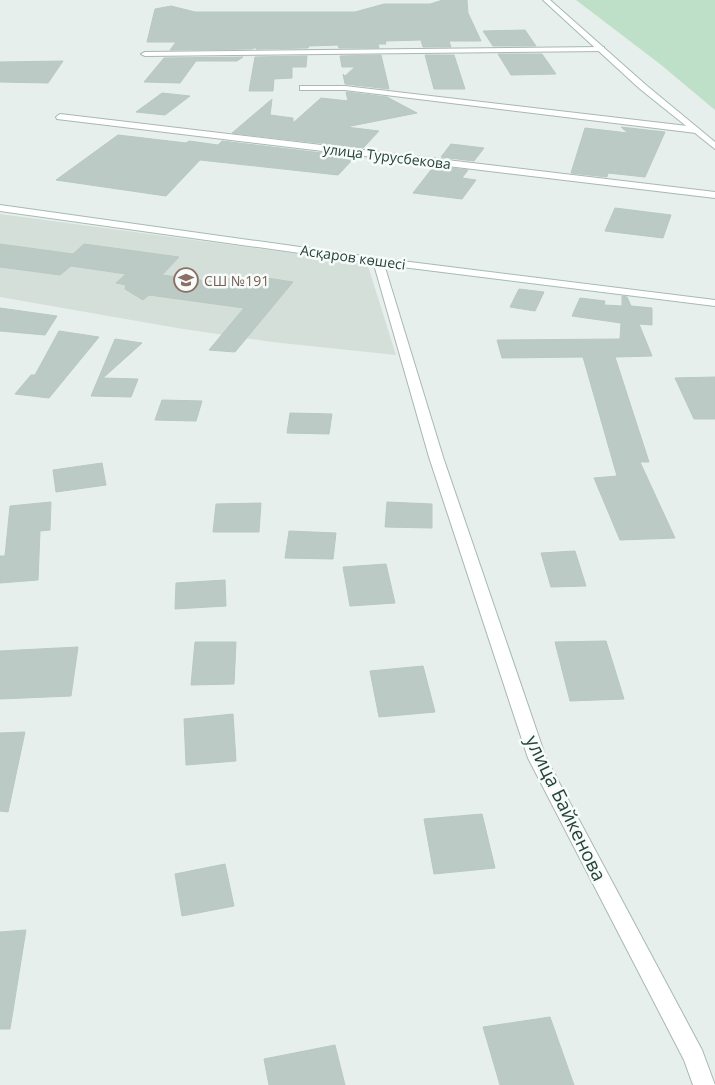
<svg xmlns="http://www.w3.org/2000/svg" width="715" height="1085" viewBox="0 0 715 1085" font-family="'Open Sans',sans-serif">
<rect width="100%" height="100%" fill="#e6efeb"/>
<path fill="#d4dfda" d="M0,214L367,263L396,355L272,342L177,328L0,297Z"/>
<path fill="#bfe0c8" d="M576,0H715V110L660,64Z"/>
<g fill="#bbcac4" stroke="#b8c9c2">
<path d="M443,0H467L468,13L481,41H449L451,47H423L421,40L385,41L386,44H378L379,48H339L338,45L309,46L308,48L256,49V47L253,49L170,50L176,42H147L155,9L171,6L195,12H355L384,4H430Z"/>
<path d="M525,30L536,46H493L483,31Z"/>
<path d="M498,54H542L556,74L511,75Z"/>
<path d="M381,55L389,89L345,84L343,74L345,76L355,67H342L340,56Z"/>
<path d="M425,55H454L465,89H434Z"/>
<path d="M307,56L306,67H292V78L274,79L273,91H249L255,57Z"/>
<path d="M243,57L237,61H196L180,83L144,82L164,58Z"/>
<path d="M63,61L48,83L0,82V62Z"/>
<path d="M346,92L387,97L417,113L346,127L379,131L363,148L232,133L272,99L270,115L293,118V123L321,98L348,101Z"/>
<path d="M162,93L190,96L165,115L136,112Z"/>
<path d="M621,127L665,132L645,177L608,173L607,177L571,173L585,128L628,133Z"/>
<path d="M118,135L186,143L189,141L218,145L222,141L355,157L338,175L200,160L166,196L56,180Z"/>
<path d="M451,144L484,148L474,161L441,157Z"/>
<path d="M434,166L468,170L462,178L476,180L462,199L413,193Z"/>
<path d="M615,208L671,215L663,238L605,231Z"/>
<path d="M0,244L73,254L84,244L179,257L162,275L222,283L226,278L262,284L267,278L293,282L235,352L209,350L244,308L149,295L143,300L125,289L126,285L116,283L126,274L71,266L60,275L0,267Z"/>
<path d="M519,289L544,292L535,311L510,307Z"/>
<path d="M622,296L627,297L631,306L652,308V325L639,324L652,356L615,357L649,462H640L675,538L620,540L594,478L617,476L583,357L502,358L497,340L620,339L621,323L572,316L580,298L605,301L604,305L622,306Z"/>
<path d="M0,308L57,316L45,335L0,331Z"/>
<path d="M59,331L99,337L49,398L15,394L31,375H35Z"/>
<path d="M115,339L142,343L103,378L138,379L131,397L91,396Z"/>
<path d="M715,377V419H694L675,378Z"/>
<path d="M162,400L202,401L196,421L155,420Z"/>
<path d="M290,413L332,414L329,434L287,433Z"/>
<path d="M102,463L106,485L56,492L53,470Z"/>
<path d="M51,502L50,530L40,531L38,580L0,583V556H5L10,506Z"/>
<path d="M387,502L432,504V528L385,527Z"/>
<path d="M261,503L259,532H213L216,504Z"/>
<path d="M289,531L336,533L333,559L285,558Z"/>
<path d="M575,551L586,586L551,587L541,553Z"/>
<path d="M386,564L395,603L350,606L343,567Z"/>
<path d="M225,580L226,606L175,609L176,583Z"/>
<path d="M606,641L624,699L570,701L555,642Z"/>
<path d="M195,642H236L234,684L191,685Z"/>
<path d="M78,647L71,696L0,699V651Z"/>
<path d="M423,666L435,712L379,717L370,671Z"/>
<path d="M233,714L236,761L186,765L184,719Z"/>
<path d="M25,732L8,812L0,811V733Z"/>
<path d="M482,814L495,868L434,874L424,819Z"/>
<path d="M225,864L234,906L182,916L175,874Z"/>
<path d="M26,930L10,1029H0V932Z"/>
<path d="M550,1017L574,1085H500L483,1027Z"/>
<path d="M335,1045L345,1085H269L264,1059Z"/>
</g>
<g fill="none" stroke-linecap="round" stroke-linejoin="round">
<g stroke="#a8b8b2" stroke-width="2">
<g id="street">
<path d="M601,47H604V51L145,56L141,54L145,52Z"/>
<path d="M300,86H345L696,127L700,130L696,133L345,90H300Z"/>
<path d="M60,114L715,192V198L57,119L56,117Z"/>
<path d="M378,258L383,261L443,457L546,758L702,1050L715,1085H693L684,1060L528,758L429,457L373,261Z"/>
</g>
</g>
<g stroke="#a4bbb3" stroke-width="2">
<g id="secondary">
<path d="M543,0H550L646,85L715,142V149L640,89Z"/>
<path d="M0,205L378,258L715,300V306L378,264L0,211Z"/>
</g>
</g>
<use href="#street" fill="#fff" fill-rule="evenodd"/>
<use href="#secondary" fill="#fff" fill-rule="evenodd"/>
</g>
<defs>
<g id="school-ring" transform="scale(1.25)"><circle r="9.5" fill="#f7fbf9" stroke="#8d6e63" stroke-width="1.5"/><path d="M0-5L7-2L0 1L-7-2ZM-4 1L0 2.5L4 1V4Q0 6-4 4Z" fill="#8d6e63"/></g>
</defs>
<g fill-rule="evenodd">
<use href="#school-ring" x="186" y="280"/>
</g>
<g text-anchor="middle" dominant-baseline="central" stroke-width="5" stroke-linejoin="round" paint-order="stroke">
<g font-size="14" fill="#24423a" stroke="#f7fbf9">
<text transform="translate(387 156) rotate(7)">улица Турусбекова</text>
<text transform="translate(353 257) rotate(8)">Асқаров көшесі</text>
</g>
<g font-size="14" fill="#785e54" stroke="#f7fbf9" text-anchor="start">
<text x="204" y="280">СШ №191</text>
</g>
<g font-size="19" fill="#24423a" stroke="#f7fbf9">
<text transform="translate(566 808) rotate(64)">улица Байкенова</text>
</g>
</g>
</svg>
